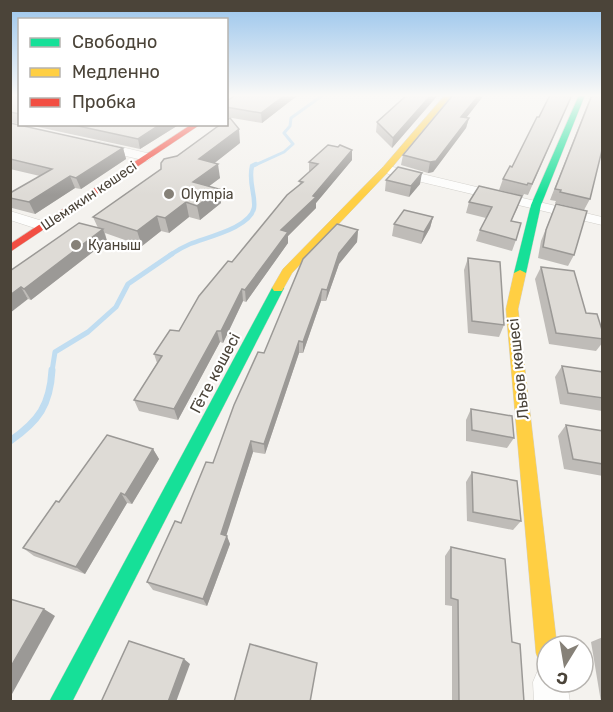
<svg xmlns="http://www.w3.org/2000/svg" width="613" height="712" viewBox="0 0 613 712" font-family="Rubik,sans-serif">
<rect width="100%" height="100%" fill="#f4f2ee"/>
<g fill="none" stroke-linecap="round" stroke-linejoin="round">
<path stroke="#c0ddf1" stroke-width="3" d="M253,166L284,152L293,144L284,133L290,126L291,118L323,95"/>
<path stroke="#c0ddf1" stroke-width="4.5" d="M170,255C176,251 183,247 190,244C207,237 250,228 254,208C256,195 248,183 252,166L256,164"/>
<path stroke="#c0ddf1" stroke-width="5" d="M52,371L55,352L88,332L116,307L128,284L172,254"/>
<path stroke="#c0ddf1" stroke-width="7" d="M10,441C39,421 50,405 52,370"/>
<g stroke="#d2d0cb" stroke-width="1">
<g id="street">
<path d="M96,141L151,154L153,157L147,161L92,148V142Z"/>
<path d="M393,167L602,217V225L388,174L386,171L388,168Z"/>
<path d="M10,211L49,223L52,226L44,231L10,220Z"/>
<path d="M547,666V682H567L570,702H534L533,682L538,670Z"/>
</g>
</g>
<g stroke="#d3cfc5" stroke-width="1">
<g id="fast">
<path d="M579,95H585L541,205L526,273L520,276L516,275L514,273L531,205Z"/>
<path d="M278,284L284,288L72,702H49L272,288Z"/>
</g>
</g>
<g stroke="#d3cfc5" stroke-width="1">
<g id="slow">
<path d="M445,95H452L389,171L292,273L282,291H274L272,288L283,269L383,167Z"/>
<path d="M520,270L526,273L518,309L557,646H547V664L539,661L536,653L506,309L514,273Z"/>
</g>
</g>
<g stroke="#d3cfc5" stroke-width="1">
<path id="jam" d="M192,124H201L10,252V244Z"/>
</g>
<use href="#street" fill="#fdfdfc" fill-rule="evenodd"/>
<use href="#fast" fill="#16e098" fill-rule="evenodd"/>
<use href="#slow" fill="#ffcf43" fill-rule="evenodd"/>
<use href="#jam" fill="#f24e42" fill-rule="evenodd"/>
</g>
<g fill="#bfbcb8">
<path d="M10,95H20V124L10,122Z"/>
<path d="M236,95H298L262,123L226,117V101Z"/>
<path d="M407,95H438L392,148L376,132L377,122Z"/>
<path d="M453,95H484L466,118H469L466,128L433,172L428,173L401,165L403,155Z"/>
<path d="M572,95L528,195L524,194L523,196L499,190L503,179L512,167L539,117Z"/>
<path d="M591,95H603L590,199L584,210L555,203L556,201L550,200Z"/>
<path d="M10,123L123,148L126,159L81,189L75,188L35,214L12,208L10,206V193L40,176L10,169Z"/>
<path d="M24,124H180L140,149Z"/>
<path d="M240,143L214,163L220,178L209,186L221,203L200,220L189,217L169,233L161,231L142,246L105,233L107,241L31,300L28,299L10,271L98,228L93,217Z"/>
<path d="M352,160L316,203V208L288,236V243L246,302L243,301L223,343L220,342L178,420L139,411L134,400L157,363L154,354L179,331L232,262L300,184L299,181L309,172V162Z"/>
<path d="M386,180L420,184L409,197L385,191Z"/>
<path d="M469,202L518,207L511,221L516,240L512,251L476,241L480,230L486,218L466,213Z"/>
<path d="M556,204L574,255L568,266L538,258L541,241Z"/>
<path d="M433,217L430,228L421,244L392,236L394,224Z"/>
<path d="M358,230L357,242L339,264L326,301H321L303,353H299L265,454L253,452L226,535L230,544L207,606L153,590L147,582L181,523L213,463L264,353Z"/>
<path d="M468,258L504,325L499,337L468,333L464,270Z"/>
<path d="M541,267L586,313L603,333V342L596,351L549,344L535,279Z"/>
<path d="M562,366L603,372L602,411L560,404L555,377Z"/>
<path d="M471,409L514,438L507,448L466,441V420Z"/>
<path d="M566,425L603,431V476L564,469L558,436Z"/>
<path d="M153,449L159,459L132,504L127,503L85,574L34,556L23,548Z"/>
<path d="M472,472L521,521L513,530L467,521L466,482Z"/>
<path d="M451,547L512,642L524,702H452V606L445,605V556Z"/>
<path d="M603,637V702H601L591,642Z"/>
</g>
<g fill="#9b9996">
<path d="M285,95H298L262,123L261,113Z"/>
<path d="M431,95H438L392,148L393,138Z"/>
<path d="M479,95H484L459,127L461,117Z"/>
<path d="M469,118L466,128L433,172L428,173L430,162Z"/>
<path d="M161,124H180L140,149L138,139Z"/>
<path d="M239,129L240,143L202,173L199,159Z"/>
<path d="M123,148L126,159L81,189L76,178Z"/>
<path d="M352,150V160L316,203V208L288,236V243L246,302L245,290L281,230L313,196Z"/>
<path d="M218,164L220,178L196,196L193,182Z"/>
<path d="M422,173L420,184L409,197L411,186Z"/>
<path d="M70,176L75,188L35,214L29,202Z"/>
<path d="M219,189L221,203L200,220L197,206Z"/>
<path d="M186,202L189,217L169,233L165,218Z"/>
<path d="M157,216L161,231L142,246L137,231Z"/>
<path d="M433,217L430,228L421,244L424,232Z"/>
<path d="M103,229L107,241L31,300L24,289Z"/>
<path d="M358,230L357,242L339,264L326,301L327,290L339,253Z"/>
<path d="M21,287L28,299L10,313V295Z"/>
<path d="M242,289L243,301L223,343L221,331Z"/>
<path d="M322,289L321,301L303,353V342Z"/>
<path d="M217,331L220,342L178,420L174,409Z"/>
<path d="M299,341V353L265,454L264,444Z"/>
<path d="M251,441L253,452L224,543L221,534Z"/>
<path d="M153,449L159,459L132,504L125,495Z"/>
<path d="M121,493L127,503L85,574L76,567Z"/>
<path d="M227,536L230,544L207,606L203,599Z"/>
<path d="M44,609L55,616L12,694L10,693V668Z"/>
<path d="M184,659L190,664L176,702H168Z"/>
</g>
<g fill="#dedbd6" stroke="#9b9996" stroke-width="1.5">
<path d="M10,95H20V114L10,112Z"/>
<path d="M236,95H285L261,113L226,107V101Z"/>
<path d="M407,95H431L393,138L377,122Z"/>
<path d="M453,95H479L461,117L469,118L436,161L430,162L403,155Z"/>
<path d="M550,95H572L532,184L528,183L527,185L503,179L510,166L512,167L537,117H539Z"/>
<path d="M592,95H603V146L590,199L560,192L561,190L555,189Z"/>
<path d="M230,118L239,129L199,159L218,164L193,182L219,189L197,206L186,202L165,218L157,216L137,231L93,217L161,169V163L164,159L177,156L221,124H226V121Z"/>
<path d="M10,123L123,148L76,178L70,176L29,202L10,198V193L52,169L10,159Z"/>
<path d="M69,124H161L138,139Z"/>
<path d="M328,145L338,147L340,145L352,150L313,196L316,197L281,230L288,232L245,290L242,289L221,331H217L174,409L134,400L162,356L154,354L170,330L179,331L199,296L228,261L232,262L287,195L303,182L299,181L318,164L309,162Z"/>
<path d="M398,167L422,173L411,186L386,180Z"/>
<path d="M479,186L522,196L511,221L521,223L516,240L480,230L492,207L469,202Z"/>
<path d="M556,204L587,211L574,255L543,247L546,230Z"/>
<path d="M404,210L433,217L424,232L394,224Z"/>
<path d="M79,223L103,229L24,289L21,287L10,295V271Z"/>
<path d="M337,224L358,230L339,253L327,290L322,289L303,342L299,341L264,444L251,441L221,534L227,536L203,599L147,582L175,521L181,523L206,462L213,463L234,405L258,352L264,353L303,259Z"/>
<path d="M468,258L500,262L504,325L472,321Z"/>
<path d="M541,267L574,271L586,313L597,314L603,333V339L556,333Z"/>
<path d="M562,366L603,372V398L568,393Z"/>
<path d="M471,409L512,416L514,438L472,430Z"/>
<path d="M566,425L603,431V464L573,459Z"/>
<path d="M107,435L153,449L125,495L121,493L76,567L23,548L56,501L59,502Z"/>
<path d="M472,472L517,481L521,521L473,512Z"/>
<path d="M451,547L505,559L512,642L520,644L524,702H459L458,600L451,598Z"/>
<path d="M10,599L44,609L10,668Z"/>
<path d="M129,641L184,659L168,702H101Z"/>
<path d="M250,644L317,663L310,702H234Z"/>
</g>
<linearGradient id="sky" x2="0" y2="1"><stop stop-color="#98c4ec"/><stop offset="0.49" stop-color="#faf9f7"/><stop offset="1" stop-color="#faf9f7" stop-opacity="0"/></linearGradient>
<rect width="613" height="195" fill="url(#sky)"/>
<g fill="#868178" stroke="#fff" stroke-width="2">
<circle cx="169" cy="194" r="6"/>
<circle cx="76" cy="245" r="6"/>
</g>
<g text-anchor="middle" dominant-baseline="central" stroke-width="4.5" stroke-linejoin="round" paint-order="stroke">
<g font-size="14" fill="#4b4439" stroke="#fff" text-anchor="start">
<text x="181" y="194">Olympia</text>
<text x="88" y="245">Куаныш</text>
</g>
<g font-size="14" fill="#4b4439" stroke="#fff">
<text transform="translate(89 196) rotate(-34)">Шемякин көшесі</text>
</g>
<g font-size="16" fill="#4b4439" stroke="#fff">
<text transform="translate(518 369) rotate(-96)">Львов көшесі</text>
<text transform="translate(215 373) rotate(-62)">Гёте көшесі</text>
</g>
</g>
<rect width="613" height="712" fill="none" stroke="#4b4439" stroke-width="24"/>
<rect x="18" y="18" width="210" height="108" fill="#ffffff" stroke="#b7b4b0" stroke-width="1.5"/>
<rect x="30" y="38" width="30" height="9" fill="#16e098" stroke="#b7b4b0" stroke-width="1.5"/>
<text x="72" y="48" font-size="18" fill="#4b4439">Свободно</text>
<rect x="30" y="68" width="30" height="9" fill="#ffcf43" stroke="#b7b4b0" stroke-width="1.5"/>
<text x="72" y="78" font-size="18" fill="#4b4439">Медленно</text>
<rect x="30" y="98" width="30" height="9" fill="#f24e42" stroke="#b7b4b0" stroke-width="1.5"/>
<text x="72" y="108" font-size="18" fill="#4b4439">Пробка</text>
<g transform="translate(565 664) rotate(191)"><circle r="28" fill="#ffffff" stroke="#b7b4b0" stroke-width="1.5"/>
<path d="M0-4.5L10 22L0 15L-10 22Z" fill="#868178"/>
<text y="-9" font-size="16" font-weight="bold" text-anchor="middle" fill="#4b4439">С</text>
</g>
</svg>
